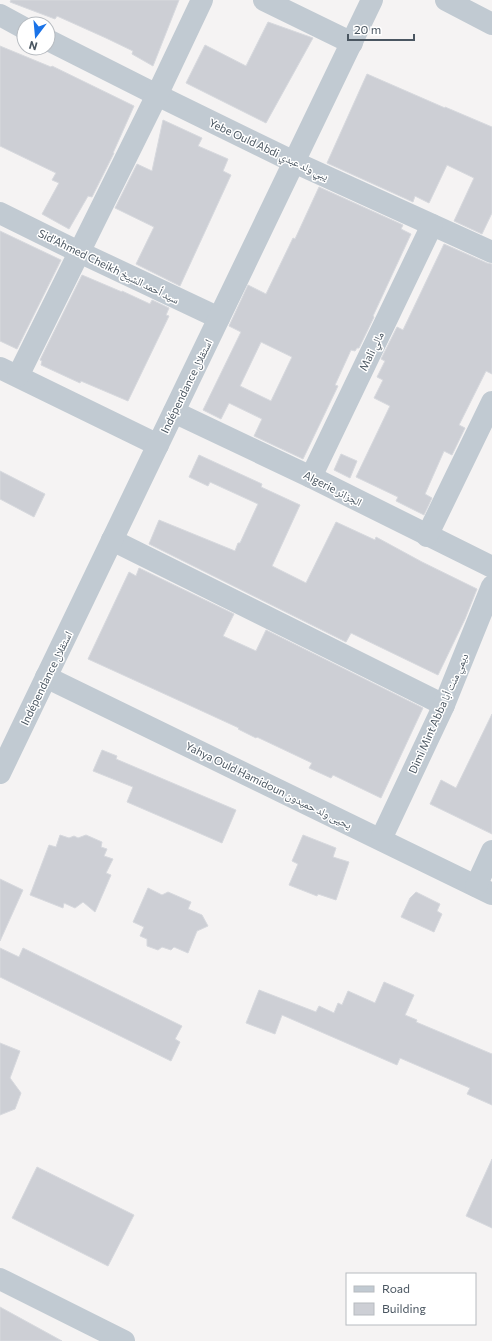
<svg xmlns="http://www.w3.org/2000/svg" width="492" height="1341" viewBox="0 0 492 1341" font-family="Commissioner,'Noto Naskh Arabic',sans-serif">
<rect width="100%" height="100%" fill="#f5f3f3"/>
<g fill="#cdcfd5" stroke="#d7d9de" fill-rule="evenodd">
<path d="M11,0H179L153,66L132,54L133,51L106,38L57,16L55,19L10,2Z"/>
<path d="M268,22L313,38L266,123L186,83L205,45L246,66Z"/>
<path d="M0,46L51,67L52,66L134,106L113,153H114L92,197L88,196L69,229L42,214L59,183L52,180L56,173L0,146Z"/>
<path d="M367,74L445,108V107L492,127V213L482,234L454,221L474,178L447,165L429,203L415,196L413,202L327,163Z"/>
<path d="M163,120L202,138L198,146L228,159L223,171L231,175L180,286L136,264L154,227L115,208L137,164L152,171Z"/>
<path d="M319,187L403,225L401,229L411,234L373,316L374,317L359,348H357L355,351L351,350L335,385L338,386L303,459L254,436L262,419L229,403L221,419L203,410L241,332L229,326L248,285L266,294L293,238L295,239ZM261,342L292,357L271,401L240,386Z"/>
<path d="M0,231L61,260L17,349L0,341Z"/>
<path d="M444,244L487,263L492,264V374L486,371L459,425L465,428L452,455L444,451L425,494L432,498L424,515L396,501L398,497L356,477L390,406L374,398L383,380L377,377L385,361L381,359L397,327L403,330Z"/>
<path d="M82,275L122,292V291L150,304L152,300L169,308L166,315L169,316L128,401L81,381L80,383L41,365L42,361L40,360Z"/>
<path d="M341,454L357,461L350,478L334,470Z"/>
<path d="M199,455L262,484L261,487L300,505L272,566L306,583L336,522L375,540L376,537L422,562L477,589L465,619L438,675L351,633L346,642L149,544L159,520L235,551L238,543H240L258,504L210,482L208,486L189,477Z"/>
<path d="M0,471L45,494L34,517L0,499Z"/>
<path d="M139,568L234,614L223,636L256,651L266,630L423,708L381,798L333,775L331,778L309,768L312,763L257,737L256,738L238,729L239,728L202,711L88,659L129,572L136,576Z"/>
<path d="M492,714V834L430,804L441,780L456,788Z"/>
<path d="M102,750L117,756L116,759L236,810L222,843L127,802L133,787L93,771Z"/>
<path d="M60,835L69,838L74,836L78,838L86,835L102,842L101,847L107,849L104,856L113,859L106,873L111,875L95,912L83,902L75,908L64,903L63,908L30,895L49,845L56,847Z"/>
<path d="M303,835L336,848L333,857L349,862L336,900L318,894L317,896L289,885L298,864L292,861Z"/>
<path d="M0,879L23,890L0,941Z"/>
<path d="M148,888L162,895L168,892L191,902L188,909L202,915L208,926L197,931L188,953L174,947L171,950L162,947L158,950L147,946V939L140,936L144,927L133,922Z"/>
<path d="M416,892L440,904L437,911L442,914L434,932L401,917L410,898Z"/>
<path d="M0,948L19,957L23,948L182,1026L175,1039L180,1042L171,1061L0,977Z"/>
<path d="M384,982L414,995L405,1015L417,1020L416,1022L492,1054V1105L467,1094L470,1088L400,1058L397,1065L282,1015L275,1034L246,1023L259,990L316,1012L319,1006L334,1013L338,1003L342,1005L348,991L375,1003Z"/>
<path d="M0,1043L20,1051L10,1078L21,1093L15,1109L0,1115Z"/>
<path d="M492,1159V1228L466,1216Z"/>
<path d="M37,1167L134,1215L108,1266L12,1218Z"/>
<path d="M0,1307L62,1341H0Z"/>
</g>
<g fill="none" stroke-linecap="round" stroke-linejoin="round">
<g stroke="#c1cad2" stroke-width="22">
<path d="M264,0L352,43"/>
<path d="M446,0L492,24"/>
<path d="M0,15L24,28"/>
<path d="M48,40L157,95L294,162L492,252"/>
<path d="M0,213L79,252L219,318"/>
<path d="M0,368L158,445"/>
<path d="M18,376L157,95L202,0"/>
<path d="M174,412L311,477L492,567"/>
<path d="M311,477L432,225"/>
<path d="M427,536L492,402"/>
<path d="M112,540L444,705"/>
<path d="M46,677L492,894"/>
<path d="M0,773L372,0"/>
<path d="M381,839L444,705L492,586"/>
<path d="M476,886L492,851"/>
<path d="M0,1279L124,1341"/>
</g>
</g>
<g text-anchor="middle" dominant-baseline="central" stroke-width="3" stroke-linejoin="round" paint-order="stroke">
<g font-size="11" fill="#4a5661" stroke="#fff">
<text transform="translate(269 149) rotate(25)">Yebe Ould Abdi يبي ولد عبدي</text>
<text transform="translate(109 266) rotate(26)">Sid'Ahmed Cheikh سيد أحمد الشيخ</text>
<text transform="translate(371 351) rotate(-64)">Mali مالي</text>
<text transform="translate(186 386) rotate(-64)">Indépendance استقلال</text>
<text transform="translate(333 488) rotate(27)">Algerie الجزائر</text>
<text transform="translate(46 678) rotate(-64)">Indépendance استقلال</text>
<text transform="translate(438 713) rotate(-66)">Dimi Mint Abba ديمي منت أبا</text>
<text transform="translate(269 785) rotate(26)">Yahya Ould Hamidoun يحيى ولد حميدون</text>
</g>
</g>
<rect x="346" y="1273" width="130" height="52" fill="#ffffff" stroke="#b7bbc0"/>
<rect x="354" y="1286" width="20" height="6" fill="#c1cad2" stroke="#b7bbc0"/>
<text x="382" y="1293" font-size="12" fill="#4a5661">Road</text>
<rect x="354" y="1303" width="20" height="12" fill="#cdcfd5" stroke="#b7bbc0"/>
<text x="382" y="1313" font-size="12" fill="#4a5661">Building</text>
<g transform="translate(36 36) rotate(196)"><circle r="19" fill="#ffffff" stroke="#b7bbc0"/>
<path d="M0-3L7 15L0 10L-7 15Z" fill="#1a73e8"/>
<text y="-6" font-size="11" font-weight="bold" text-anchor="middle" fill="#4a5661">N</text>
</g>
<path d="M348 34v6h66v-6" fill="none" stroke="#4a5661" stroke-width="2"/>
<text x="354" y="34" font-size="12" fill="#4a5661" stroke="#ffffff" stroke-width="3" paint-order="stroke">20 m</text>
</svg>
